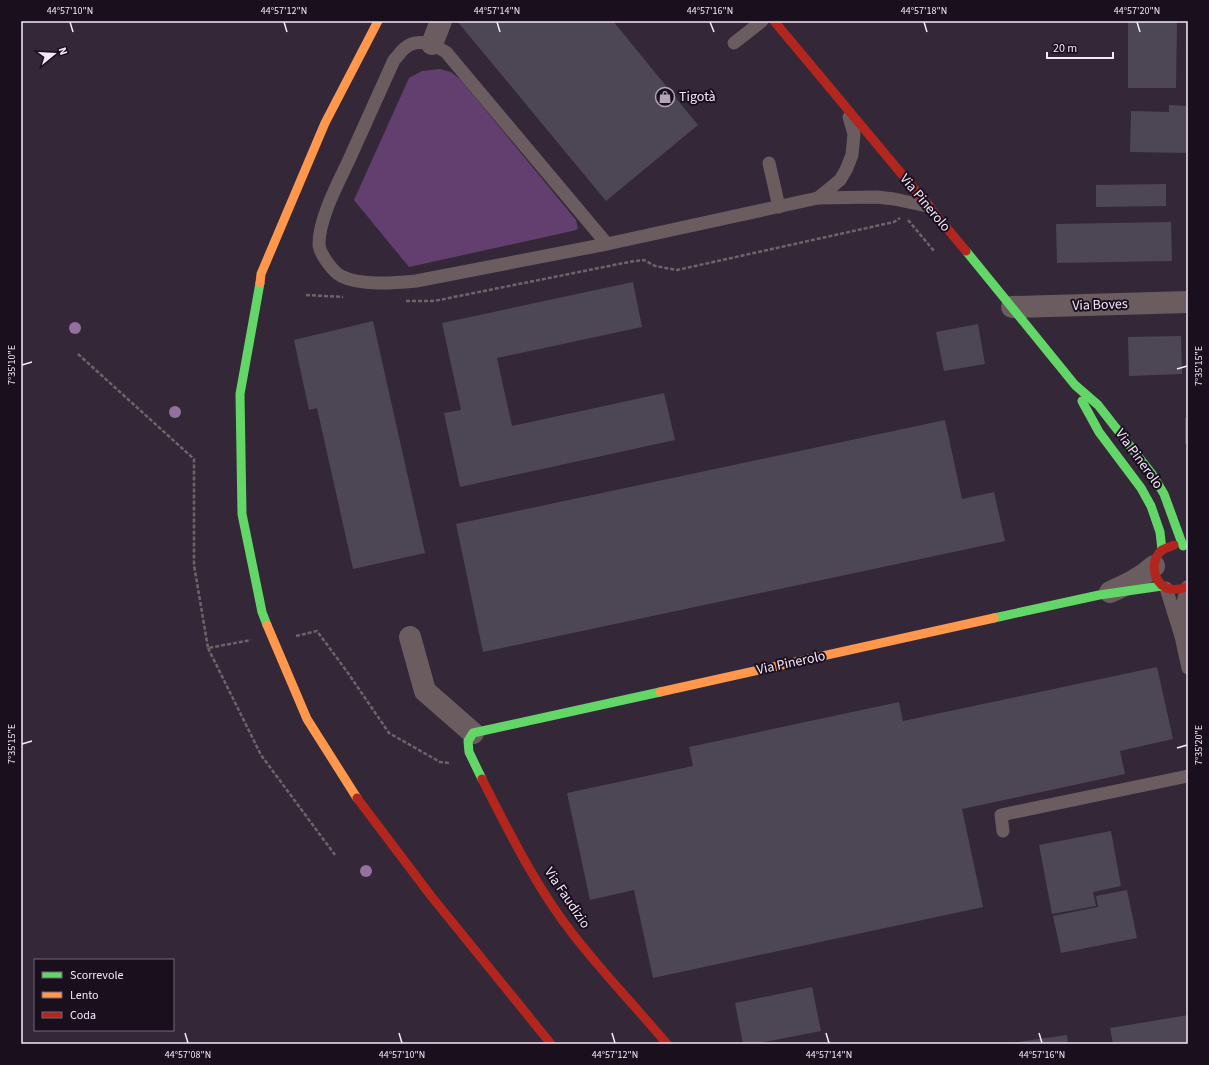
<svg xmlns="http://www.w3.org/2000/svg" width="1209" height="1065" viewBox="0 0 1209 1065" font-family="'Source Sans 3',sans-serif">
<rect width="100%" height="100%" fill="#342838"/>
<path fill="#623f6e" d="M440,69L451,72L461,80L576,220L578,229L572,231L409,267L354,200L409,78L422,71Z"/>
<g fill="#4d4654">
<path d="M457,21H613L698,125L606,201Z"/>
<path d="M1128,21H1177L1176,88H1128Z"/>
<path d="M1169,105L1188,106V153L1130,152L1131,111L1169,112Z"/>
<path d="M1166,184V206L1096,207V185Z"/>
<path d="M1171,222L1172,261L1057,263L1056,224Z"/>
<path d="M633,282L642,327L497,358L512,426L664,393L675,440L460,487L444,413L461,410L442,323Z"/>
<path d="M373,321L425,553L353,569L317,408L309,410L294,340Z"/>
<path d="M978,324L985,364L944,371L936,332Z"/>
<path d="M1181,336L1182,374L1129,376L1128,337Z"/>
<path d="M1185,418H1188V446L1185,443Z"/>
<path d="M945,420L962,499L994,492L1005,541L483,652L456,524Z"/>
<path d="M1157,667L1173,739L1120,751L1125,774L962,809L983,907L653,978L634,890L590,900L567,793L693,766L689,747L899,702L903,721Z"/>
<path d="M1111,831L1121,886L1093,892L1096,906L1052,914L1039,845Z"/>
<path d="M1127,890L1137,938L1061,953L1053,916L1098,907L1096,896Z"/>
<path d="M812,987L821,1031L755,1044H743L735,1003Z"/>
<path d="M1188,1015V1044H1113L1110,1028Z"/>
<path d="M1067,1035L1068,1044H1011V1043Z"/>
</g>
<g fill="none" stroke-linecap="round" stroke-linejoin="round">
<g stroke="#6f6369" stroke-width="2.5" stroke-dasharray="4 2" stroke-linecap="butt">
<path d="M908,220L934,251"/>
<path d="M306,295L343,297"/>
<path d="M406,301H434L629,262L644,260L655,266L677,270L894,222L900,218"/>
<path d="M78,354L194,459V565L208,648L251,640"/>
<path d="M296,636L317,631L348,673L389,733L440,762L450,763"/>
<path d="M208,648L261,755L335,855"/>
</g>
<g stroke="#6a5c5f" stroke-width="13">
<path d="M734,43L762,21"/>
<path d="M849,117L854,134L852,155L846,170L840,180L818,198L877,197L894,199L927,206"/>
<path d="M769,163L779,207"/>
<path d="M607,244L446,52C434,45 418,37 405,48C401,51 398,56 394,60C379,94 363,128 348,162C337,185 319,219 319,244C319,253 333,272 341,276C360,286 395,283 416,281L607,244L818,198"/>
<path d="M1166,588L1181,636V610L1187,587"/>
<path d="M1181,636L1188,668"/>
<path d="M1003,831L1001,815L1188,776"/>
</g>
<g stroke="#6a5c5f" stroke-width="22">
<path d="M432,44L441,21"/>
<path d="M1012,307L1188,302"/>
<path d="M1110,592C1126,585 1141,578 1154,566"/>
<path d="M410,637L425,691L473,733"/>
</g>
<g stroke="#63d668" stroke-width="9">
<path d="M966,251L1075,385L1098,405L1152,474L1164,494L1183,546"/>
<path d="M260,283L240,394L242,514L262,612L267,625"/>
<path d="M1082,401L1099,432L1141,488L1151,506L1160,532L1162,550"/>
<path d="M994,618L1099,595L1162,586"/>
<path d="M482,779L469,752L468,741L473,733L660,692"/>
</g>
<g stroke="#ff974d" stroke-width="9">
<path d="M260,283L261,274L325,123L378,21"/>
<path d="M267,625L307,719L357,798"/>
<path d="M660,692L994,618"/>
</g>
<g stroke="#b3261e" stroke-width="9">
<path d="M774,21L966,251"/>
<path d="M1174,545C1170,547 1166,548 1162,550C1150,560 1152,580 1166,588C1173,591 1181,589 1188,587"/>
<path d="M482,779C509,832 536,887 572,933C602,972 636,1007 667,1044"/>
<path d="M357,798L431,896L551,1044"/>
</g>
</g>
<g fill="#93709f">
<circle cx="75" cy="328" r="6"/>
<circle cx="175" cy="412" r="6"/>
<circle cx="366" cy="871" r="6"/>
</g>
<path fill="none" stroke="#f6e8fc" stroke-width="1.5" d="M70,22L73,32M284,22L287,32M497,22L500,32M710,22L714,32M924,22L927,32M1137,22L1140,32M22,365L32,362M1177,369L1187,366M22,744L32,741M1177,748L1187,745M185,1033L188,1043M399,1033L402,1043M612,1033L615,1043M826,1033L829,1043M1039,1033L1042,1043"/>
<defs>
<g id="shop-ring" transform="scale(1)"><circle r="9.5" fill="#190f1d" stroke="#b2a5b7" stroke-width="1.5"/><path d="M-5-2.5h2.3a2.7 3.5 0 0 1 5.4 0H5L5.5 6h-11ZM-1.5-2.5h3a1.5 2.3 0 0 0-3 0Z" fill="#b2a5b7"/></g>
</defs>
<g fill-rule="evenodd">
<use href="#shop-ring" x="665" y="97"/>
</g>
<g text-anchor="middle" dominant-baseline="central" stroke-width="4" stroke-linejoin="round" paint-order="stroke">
<g font-size="14" fill="#f6e8fc" stroke="#190f1d" text-anchor="start">
<text x="679" y="97">Tigotà</text>
</g>
<g font-size="14" fill="#f6e8fc" stroke="#190f1d">
<text transform="translate(925 203) rotate(50)">Via Pinerolo</text>
<text transform="translate(1100 305) rotate(-2)">Via Boves</text>
<text transform="translate(1139 459) rotate(54)">Via Pinerolo</text>
<text transform="translate(791 663) rotate(-12)">Via Pinerolo</text>
<text transform="translate(567 898) rotate(56)">Via Faudizio</text>
</g>
</g>
<rect width="1209" height="1065" fill="none" stroke="#190f1d" stroke-width="44"/>
<rect x="34" y="959" width="140" height="72" fill="#190f1d" stroke="#716676"/>
<rect x="42" y="972" width="20" height="6" fill="#63d668" stroke="#716676"/>
<text x="70" y="979" font-size="12" fill="#f6e8fc">Scorrevole</text>
<rect x="42" y="992" width="20" height="6" fill="#ff974d" stroke="#716676"/>
<text x="70" y="999" font-size="12" fill="#f6e8fc">Lento</text>
<rect x="42" y="1012" width="20" height="6" fill="#b3261e" stroke="#716676"/>
<text x="70" y="1019" font-size="12" fill="#f6e8fc">Coda</text>
<g transform="translate(54 54) rotate(72)" stroke="#190f1d" stroke-width="3" paint-order="stroke">
<path d="M0-3L7 15L0 10L-7 15Z" fill="#f6e8fc"/>
<text y="-6" font-size="11" font-weight="bold" text-anchor="middle" fill="#f6e8fc">N</text>
</g>
<path d="M1047 52v6h66v-6" fill="none" stroke="#f6e8fc" stroke-width="2"/>
<text x="1053" y="52" font-size="12" fill="#f6e8fc" stroke="#190f1d" stroke-width="3" paint-order="stroke">20 m</text>
<rect x="22" y="22" width="1165" height="1021" fill="none" stroke="#f6e8fc" stroke-width="1.5"/>
<g font-size="10" text-anchor="middle" fill="#f6e8fc">
<text x="70" y="14">44°57'10"N</text>
<text x="284" y="14">44°57'12"N</text>
<text x="497" y="14">44°57'14"N</text>
<text x="710" y="14">44°57'16"N</text>
<text x="924" y="14">44°57'18"N</text>
<text x="1137" y="14">44°57'20"N</text>
<text transform="translate(11 365) rotate(-90)" y="4">7°35'10"E</text>
<text transform="translate(1198 366) rotate(-90)" y="4">7°35'15"E</text>
<text transform="translate(11 744) rotate(-90)" y="4">7°35'15"E</text>
<text transform="translate(1198 745) rotate(-90)" y="4">7°35'20"E</text>
<text x="188" y="1058">44°57'08"N</text>
<text x="402" y="1058">44°57'10"N</text>
<text x="615" y="1058">44°57'12"N</text>
<text x="829" y="1058">44°57'14"N</text>
<text x="1042" y="1058">44°57'16"N</text>
</g>
</svg>
